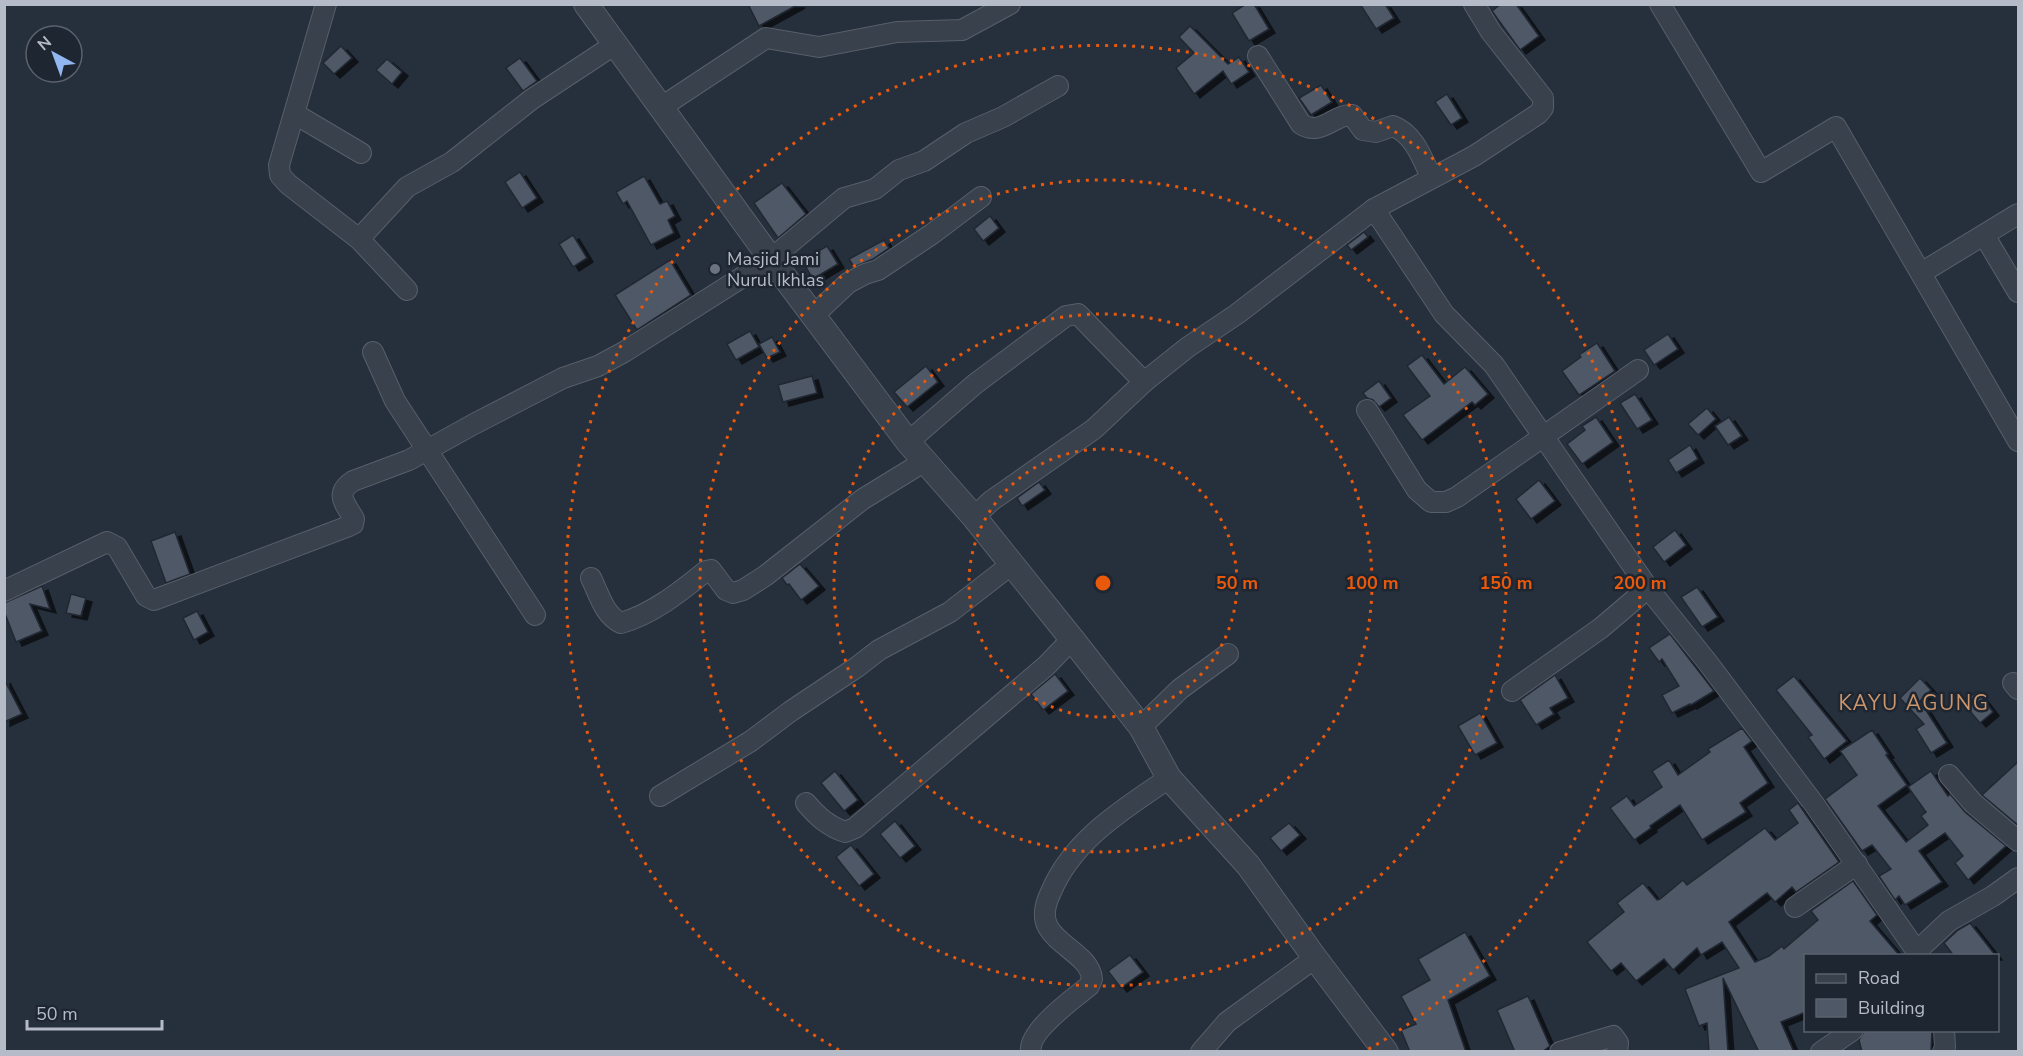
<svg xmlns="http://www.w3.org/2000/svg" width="2023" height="1056" viewBox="0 0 2023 1056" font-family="'Nunito Sans',sans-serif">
<defs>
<filter id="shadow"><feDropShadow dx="6" dy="4" stdDeviation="0" flood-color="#0009"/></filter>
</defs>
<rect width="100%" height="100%" fill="#262f3c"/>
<g fill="#4f5866" stroke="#202833" stroke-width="1.5" filter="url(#shadow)">
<path d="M748,4H799L759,26Z"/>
<path d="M1246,4H1254L1269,29L1249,41L1232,13Z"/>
<path d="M1360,4H1385L1394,18L1376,29Z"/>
<path d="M1501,4H1516L1539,36L1520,50L1492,11Z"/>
<path d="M1190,26L1228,64L1239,57L1249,72L1231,84L1223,71L1194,94L1176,68L1194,53L1179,37Z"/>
<path d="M341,46L352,58L334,74L323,63Z"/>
<path d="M520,58L537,81L523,91L506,68Z"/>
<path d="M387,59L402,72L392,84L376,70Z"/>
<path d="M1321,85L1332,102L1311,115L1299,98Z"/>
<path d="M1447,94L1462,118L1451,125L1435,102Z"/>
<path d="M520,172L537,198L522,208L505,182Z"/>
<path d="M644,176L660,204L667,201L675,216L668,220L674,233L651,245L627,201L623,204L616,192Z"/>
<path d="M782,183L806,214L778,238L754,203Z"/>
<path d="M990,216L999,228L983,241L974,229Z"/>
<path d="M1364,232L1368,237L1351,250L1347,245Z"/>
<path d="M573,235L587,258L573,267L559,244Z"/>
<path d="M884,240L889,248L873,259L854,267L849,259Z"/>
<path d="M827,246L838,264L813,279L802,261Z"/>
<path d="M670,260L691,295L637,330L615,295Z"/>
<path d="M750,331L759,347L736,360L727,344Z"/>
<path d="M1668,334L1678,349L1654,365L1644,350Z"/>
<path d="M772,337L780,352L767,358L759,344Z"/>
<path d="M1597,343L1615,371L1579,395L1562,371L1581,357L1579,355Z"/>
<path d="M1422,355L1444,384L1465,367L1488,394L1475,405L1472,402L1422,440L1403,415L1430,396L1407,366Z"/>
<path d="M926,366L938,382L907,407L894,392Z"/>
<path d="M812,376L817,393L783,402L778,385Z"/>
<path d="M1379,381L1391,398L1379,407L1373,400L1367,398L1363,393Z"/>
<path d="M1635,394L1652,420L1637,429L1620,403Z"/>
<path d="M1707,408L1716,419L1698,435L1688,424Z"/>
<path d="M1596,417L1613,442L1582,464L1567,444L1585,430L1582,426Z"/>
<path d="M1729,417L1742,436L1728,445L1715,426Z"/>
<path d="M1690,445L1698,459L1676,473L1668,460Z"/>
<path d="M1539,480L1555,501L1531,519L1516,499Z"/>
<path d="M1039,482L1045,490L1022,506L1017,498Z"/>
<path d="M1675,530L1686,545L1664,562L1653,547Z"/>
<path d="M175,532L190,574L166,583L151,541Z"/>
<path d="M800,564L819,586L801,600L789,584L787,585L782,578Z"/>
<path d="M42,586L50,609L30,604L42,631L16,642L4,611V603Z"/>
<path d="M1697,587L1718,617L1702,627L1681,597Z"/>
<path d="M71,594L86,598L81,616L66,613Z"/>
<path d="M197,611L208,632L194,640L183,618Z"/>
<path d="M1670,634L1714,691L1691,705L1690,704L1672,713L1662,695L1679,686L1662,659L1659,662L1649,648Z"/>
<path d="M1055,674L1068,691L1043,710L1031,694Z"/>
<path d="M1555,675L1568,698L1550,708L1554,714L1536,725L1520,700Z"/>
<path d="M1794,676L1847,741L1824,759L1808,737L1812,735L1776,690Z"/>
<path d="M1920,678L1931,690L1920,701L1947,743L1931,753L1916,729L1924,724L1900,698Z"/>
<path d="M4,679L22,714L4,722Z"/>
<path d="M1977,691L1993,712L1980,723L1963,703Z"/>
<path d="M1480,713L1497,743L1475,755L1458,726Z"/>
<path d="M1742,728L1752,741L1744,747L1768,783L1740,803L1746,812L1702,840L1680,805L1650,826L1651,828L1634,840L1610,808L1627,796L1634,806L1662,787L1652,771L1669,760L1678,775L1710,752L1708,749Z"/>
<path d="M1872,730L1888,754L1886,755L1907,785L1878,806L1906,842L1928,825L1921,816L1926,812L1908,787L1931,771L1948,796L1950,794L1965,812L2006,846L1968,880L1955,863L1963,856L1945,833L1919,851L1942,882L1905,905L1899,896L1895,900L1879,876L1891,869L1872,845L1862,851L1825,799L1857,775L1840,751Z"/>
<path d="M2019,761V826L1982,795Z"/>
<path d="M835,771L858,800L844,811L821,783Z"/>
<path d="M1798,803L1839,862L1796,892L1792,887L1775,902L1767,893L1729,922L1755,962L1769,956L1782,946L1784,949L1818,920L1811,911L1853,881L1877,915L1870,921L1900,956H1806V1012L1781,1022L1794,1052H1759L1723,978L1728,1052H1709L1707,1023L1699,1026L1685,989L1739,968L1722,942L1701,955L1697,948L1673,970L1664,959L1636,981L1621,963L1611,971L1587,942L1624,912L1617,903L1643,883L1657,900L1660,899L1683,880L1687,885L1765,828L1775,840L1798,823L1789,810Z"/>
<path d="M895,821L915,846L900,858L880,834Z"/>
<path d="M1289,823L1300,835L1281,851L1270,838Z"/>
<path d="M851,845L874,874L859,886L836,857Z"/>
<path d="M1970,923L1996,956H1954L1944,943L1958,930Z"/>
<path d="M1465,932L1490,976L1448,1000L1466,1052H1410L1401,1030L1416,1024L1401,996L1430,980L1418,959Z"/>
<path d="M1130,955L1143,972L1121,988L1108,971Z"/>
<path d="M1528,996L1550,1046L1542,1052H1515L1497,1010Z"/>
<path d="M1865,1030H1932L1931,1052H1862L1859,1040Z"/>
</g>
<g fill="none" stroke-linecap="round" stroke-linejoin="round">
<g stroke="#575f6a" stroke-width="22">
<g id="minor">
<path d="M326,4L279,165L280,175L288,184L359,239L407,290"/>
<path d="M1660,4L1761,172L1836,127L2018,441"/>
<path d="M1258,56L1301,124C1321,137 1334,114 1352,115L1363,130L1376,132L1393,126C1414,134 1422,158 1431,177"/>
<path d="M660,108L766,38L819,47L897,32L962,30L1010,4"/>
<path d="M295,114L361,153"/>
<path d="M1374,209L1444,314L1494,365L1648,588L1708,663L1814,804L1920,956"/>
<path d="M1984,235L2018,292"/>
<path d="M359,239L407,187L452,162L532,99L614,45"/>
<path d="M1921,273L2018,214"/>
<path d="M813,316L848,283L865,274L878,270L932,234L981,197"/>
<path d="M373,352L395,401L535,615"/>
<path d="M1367,410L1417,490L1431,502H1446L1457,497L1638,370"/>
<path d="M908,442L975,384L1066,316L1078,314L1144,382"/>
<path d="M974,517L991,501L1094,429L1144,382L1188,347L1237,314L1374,209L1474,156L1538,114L1543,108V98L1491,32L1474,4"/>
<path d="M591,578C599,594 604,615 621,623C653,614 681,591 706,571L711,570L726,590L733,593L743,590L765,576L863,499L925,461"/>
<path d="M4,591L107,542L117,547L146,596L154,600L349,526L353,524L354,519C345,503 334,494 353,481L409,460L474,424L563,378L598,366L624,352L771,259L844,198L875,189L899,170L924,161L966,133L1003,117L1058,86"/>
<path d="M2013,683L2018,689"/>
<path d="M1512,691L1601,628L1648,588"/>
<path d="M1141,727L1180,689L1228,654"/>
<path d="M1949,775L1973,803L2018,841"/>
<path d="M660,796L751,741L791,711L857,667L879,650L950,612L1012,564"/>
<path d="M806,803C818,817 828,826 845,832L855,828L1046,666L1072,639"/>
<path d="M1795,907L1857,864"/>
<path d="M1918,950L1949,921L1993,896L2018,878"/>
<path d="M1031,1052C1027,1032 1074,998 1089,986L1092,979C1090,956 1059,947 1048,927C1042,916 1046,902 1051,892C1073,839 1124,809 1169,778"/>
<path d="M1201,1052L1227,1022L1315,958"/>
<path d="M1560,1052L1613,1036L1618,1043L1617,1052"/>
<path d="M1821,1052L1853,1030"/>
<path d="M1943,1052L1945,1047L1944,1030"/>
</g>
</g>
<g stroke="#575f6a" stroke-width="26">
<path id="tertiary" d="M586,4L771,259L908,442L974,517L1072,639L1141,727L1169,778L1248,865L1315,958L1386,1052"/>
</g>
<use href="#minor" stroke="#39414c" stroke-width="20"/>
<use href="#tertiary" stroke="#39414c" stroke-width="24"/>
</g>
<g fill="none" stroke="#e8590c" stroke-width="3" stroke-dasharray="3 6">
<circle cx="1103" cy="583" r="134"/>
<circle cx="1103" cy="583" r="269"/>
<circle cx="1103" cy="583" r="403"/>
<path d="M839 1050A537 537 0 1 1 1367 1050"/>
</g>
<circle fill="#6b7280" stroke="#1e2631" stroke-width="2" cx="715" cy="269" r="6"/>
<g text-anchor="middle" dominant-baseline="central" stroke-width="5" stroke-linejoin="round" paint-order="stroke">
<g font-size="18" fill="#b5bcc7" stroke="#1e2631" text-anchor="start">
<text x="727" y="259">Masjid Jami<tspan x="727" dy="21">Nurul Ikhlas</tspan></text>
</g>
<g font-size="21" letter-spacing="1.5" fill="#cc956b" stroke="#1e2631">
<text x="1914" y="703">KAYU AGUNG</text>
</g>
</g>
<circle cx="1103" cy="583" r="9" fill="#e8590c" stroke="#1e2631" stroke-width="3"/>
<g font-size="18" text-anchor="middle" font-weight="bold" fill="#e8590c" stroke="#1e2631" stroke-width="5" stroke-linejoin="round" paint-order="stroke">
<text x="1237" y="589">50 m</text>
<text x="1372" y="589">100 m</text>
<text x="1506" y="589">150 m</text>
<text x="1640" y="589">200 m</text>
</g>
<rect width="2023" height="1056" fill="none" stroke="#b5bcc7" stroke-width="12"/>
<rect x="1804" y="954" width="195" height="78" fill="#1e2631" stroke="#5a626d" stroke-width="1.5"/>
<rect x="1816" y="974" width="30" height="9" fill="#39414c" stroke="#5a626d" stroke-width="1.5"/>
<text x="1858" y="984" font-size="18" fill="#b5bcc7">Road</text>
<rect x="1816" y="999" width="30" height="18" fill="#4f5866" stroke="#5a626d" stroke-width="1.5"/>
<text x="1858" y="1014" font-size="18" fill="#b5bcc7">Building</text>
<g transform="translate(54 54) rotate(319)"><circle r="28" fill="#1e2631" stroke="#5a626d" stroke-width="1.5"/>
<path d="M0-4.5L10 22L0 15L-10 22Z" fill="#92b7f0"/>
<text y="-9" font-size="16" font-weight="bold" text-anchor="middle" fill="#b5bcc7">N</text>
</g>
<path d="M27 1020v9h135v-9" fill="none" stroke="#b5bcc7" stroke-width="3"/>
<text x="36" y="1020" font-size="18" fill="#b5bcc7" stroke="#1e2631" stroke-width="4.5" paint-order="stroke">50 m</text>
</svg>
